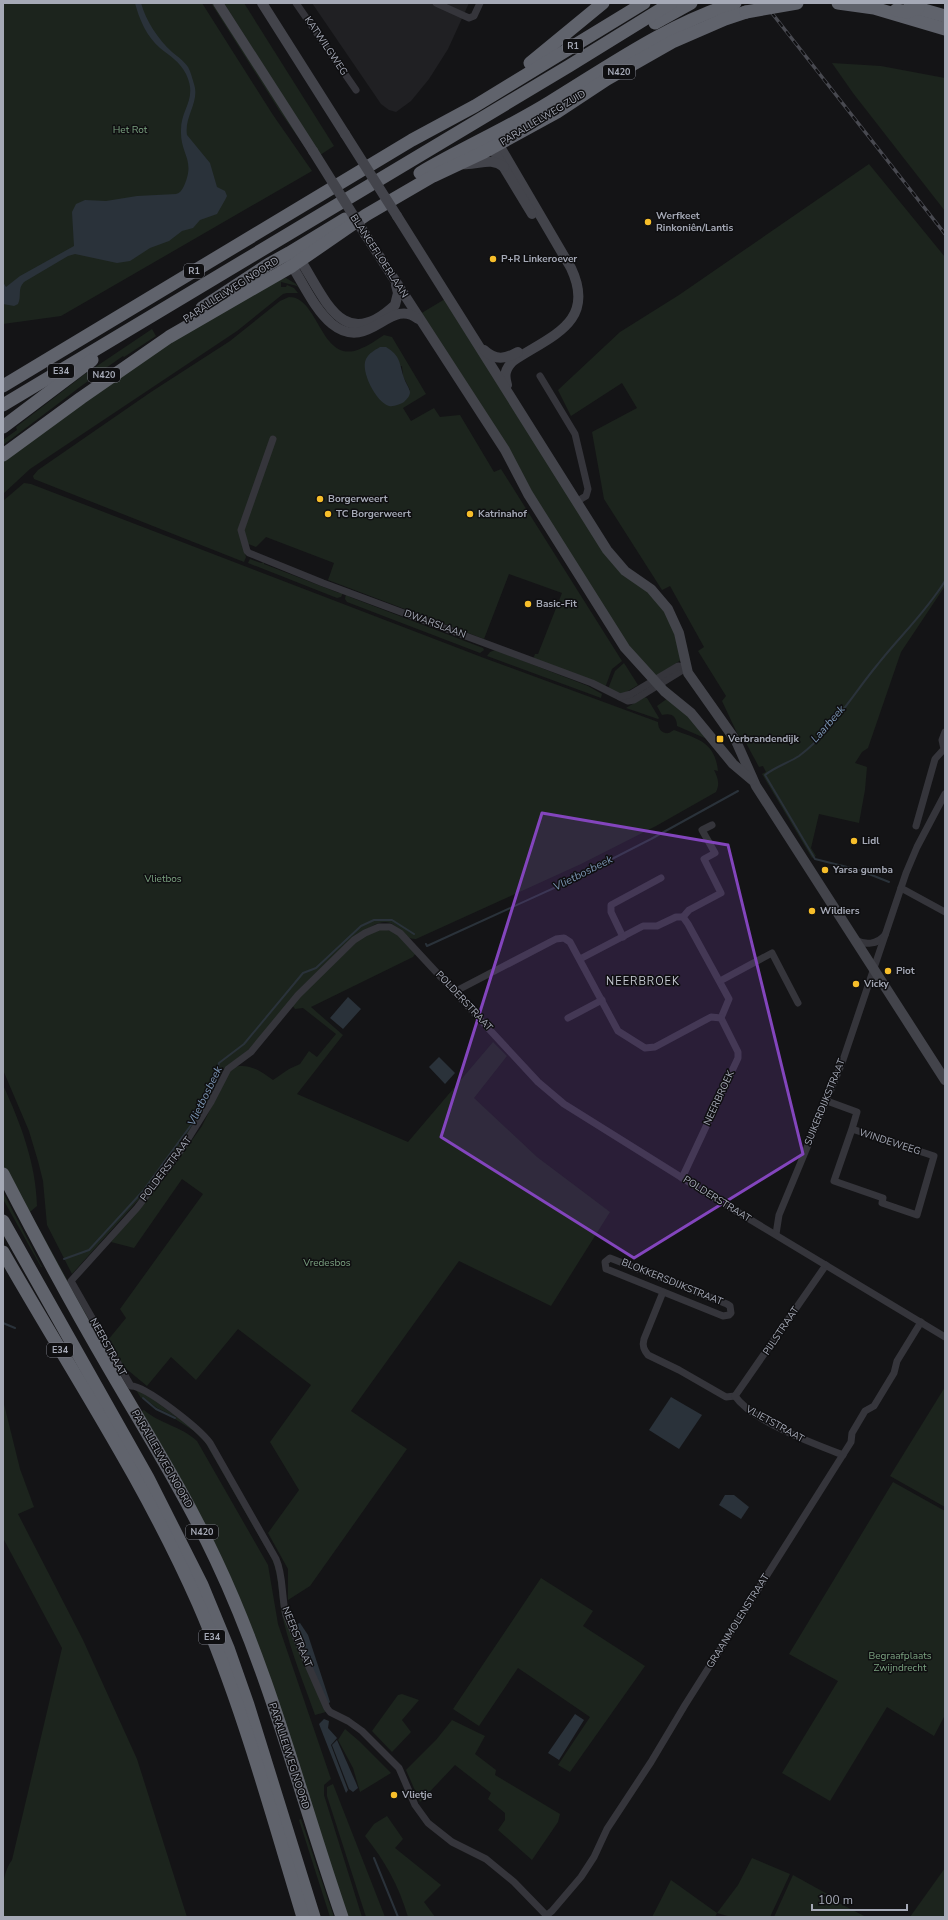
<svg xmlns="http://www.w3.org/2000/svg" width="948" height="1920" viewBox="0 0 948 1920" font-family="'Nunito Sans',sans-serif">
<rect width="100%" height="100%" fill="#141416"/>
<path fill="#202023" d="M312,3H469L448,49L429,79L411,101L396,112L389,110L381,104Z"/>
<g fill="#1c241d" fill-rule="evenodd">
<path d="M3,3H202L273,115L312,171L61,316L3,324Z"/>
<path d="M211,3H213L307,150L281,113Z"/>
<path d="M224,3H244L334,146L320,155Z"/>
<path d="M832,63L881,66L945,78V211L853,93Z"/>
<path d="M869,164L945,257V586L901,652L868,748L862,752L855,763L867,767L865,790L859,823L819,814L811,848L816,856L812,858L762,774L766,772L763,766L759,767L746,743L737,733L722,701L726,696L698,651L704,647L670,586L662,590L604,499L592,432L637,408L622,383L571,416L558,390L620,332L679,295Z"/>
<path d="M286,278L296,284L302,292L297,286L281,282V287H286L287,285L294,288L298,293H287L283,294L237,331L30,469L3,494V459L138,361L281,279Z"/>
<path d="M289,297C318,297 320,358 354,351C365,348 375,341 384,335L392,337L426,394L403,408L411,421L434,408L440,417L460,415L494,472L501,469L622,661L612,669L605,688L533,659L535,654H538L562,593L509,574L484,639L328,580L334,563L266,537L256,547L241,541L246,557L244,562L34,479L33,476L38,470L151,392L230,341L280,301ZM402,366L403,376L410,390L366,376Z"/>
<path d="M445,299L602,546L670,615L681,660L658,675L656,676L630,650L420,314Z"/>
<path d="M152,329L156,336L124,357L123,356C82,384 43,416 3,445V440L17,430L16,427L85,374Z"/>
<path d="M24,483L31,484L484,658L658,722C658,729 662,734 669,733L674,730C698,739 715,742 718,771L714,770C718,778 720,784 716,792L656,826L581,864L416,939C400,940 398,917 379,923C375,924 371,927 367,929L247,1051L223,1070L203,1112L178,1150L150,1187L72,1274L47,1225L43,1181L38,1161L29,1131L3,1070V501Z"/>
<path d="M250,559L261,563L264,562V564L339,593H343L341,597L337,598L248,563Z"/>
<path d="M346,594L350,597L483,648L484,650L480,653L347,602L345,599Z"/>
<path d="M495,650L588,686L602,694L601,698L487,656L490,652Z"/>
<path d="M624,663L638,685L623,694L608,689L615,671Z"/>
<path d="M644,697L647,698L659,718L658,719L626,708Z"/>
<path d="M668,698L684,710L707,739L677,726C677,717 672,712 662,715L657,706Z"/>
<path d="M383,929L396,932L416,953L413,957L311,1007L343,1035L297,1094L408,1142L493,1042L507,1056L474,1098L537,1157L610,1212L551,1306L459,1261L351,1411L407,1449L310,1586L288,1600V1569L268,1533L299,1490L270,1442L311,1385L238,1329L196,1380L171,1357L147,1386L124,1367L108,1340L126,1318L120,1309L203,1194L182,1179L134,1248L111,1242L170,1171L202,1126L231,1068C248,1062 259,1070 273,1080L289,1069L300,1064L309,1051L317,1057L336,1034L303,1008L295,1009L292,1005L354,943L366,934Z"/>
<path d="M3,1085C21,1124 36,1164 37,1206L30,1212L140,1412L144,1410C160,1424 181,1426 197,1441L268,1565L278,1624L331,1779L324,1785V1795L362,1917H345L252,1633L3,1168Z"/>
<path d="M3,1192L42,1267H41L3,1199Z"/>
<path d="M945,1387V1507L890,1476Z"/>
<path d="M136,1390H140L202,1435L277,1567L281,1601L326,1712L315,1715C304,1684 291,1652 283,1619C278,1599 280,1578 272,1559L205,1442L194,1431L175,1419L176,1417L157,1408L143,1397L141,1398Z"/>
<path d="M3,1400L20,1469L34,1507L18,1514L83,1640L137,1759L187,1917H3C3,1898 0,1876 12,1860L62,1648L3,1538Z"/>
<path d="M893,1482L945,1511V1715L934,1736L887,1707L830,1801L782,1773L838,1681L789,1654Z"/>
<path d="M541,1578L593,1611L583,1626L645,1666L570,1772L558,1765L590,1717L518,1668L479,1726L453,1709Z"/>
<path d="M402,1694L419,1700L402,1720L411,1732L392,1752L372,1731L398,1695Z"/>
<path d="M452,1720L485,1736L475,1754L496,1770L495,1775L560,1814L558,1822L532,1860L498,1830L505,1820V1813L488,1799L491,1793L455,1765L420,1802L406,1770L436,1740Z"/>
<path d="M345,1729L359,1741L391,1773L360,1792L353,1768L338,1740Z"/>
<path d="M333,1784L385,1917H366L327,1796V1787Z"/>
<path d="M387,1816L403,1839L395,1848L441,1885L424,1902L435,1917H408C399,1886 385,1861 365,1836L374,1824Z"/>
<path d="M301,1819L334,1917H330L299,1820Z"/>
<path d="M752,1858L790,1874L770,1917H731L717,1913L715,1917H652L671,1880L717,1913L738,1885Z"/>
<path d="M945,1868V1917H910Z"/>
<path d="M793,1875L840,1901L839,1903L866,1917H774Z"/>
</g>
<g fill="#2a323a">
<path d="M135,3H141C146,21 158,39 172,52C178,57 183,60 188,67C191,72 192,78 194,84C200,102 184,116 187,135L210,163L217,187L225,191L227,196L225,200L217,214L200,220L193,228L182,231L169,241L150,248L130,261L117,263L75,254L68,256L24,282C17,289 22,296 18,304L14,306L3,304V282L6,287L20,276L74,246L72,212L76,204L85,200L106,201L137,196L176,194C180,193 182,190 184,186C196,159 180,155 181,130C181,108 198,99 186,74C180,62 170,56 160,48C147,37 139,19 135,3Z"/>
<path d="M380,347H386C401,356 399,363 404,378C405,382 409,387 410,392C410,396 407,399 404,402C400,404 394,407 389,406C376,402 360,371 366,359C369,353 375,350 380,347Z"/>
<path d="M348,997L361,1009L343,1029L330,1018Z"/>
<path d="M439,1057L455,1073L445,1084L429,1067Z"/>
<path d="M671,1397L702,1415L679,1449L649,1430Z"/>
<path d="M725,1495H734L749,1507L741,1519L719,1505Z"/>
<path d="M300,1623L308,1635L330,1702L328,1704L293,1625Z"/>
<path d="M575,1714L584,1720L559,1760L548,1753Z"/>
<path d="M324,1719L329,1721L328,1728L337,1738L331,1745L348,1790L346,1793L319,1724Z"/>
<path d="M337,1740L356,1783L358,1788L353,1792L349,1789L332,1745Z"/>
</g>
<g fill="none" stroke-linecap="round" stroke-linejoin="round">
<g stroke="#2a323a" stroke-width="2">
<path d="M889,882L859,870L815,859L765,775C775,767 788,763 799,756C831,732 853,694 878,664C900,636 926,612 945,581"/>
<path d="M426,944L427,946L565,883L651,839L738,791"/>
<path d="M64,1259L89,1250L143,1191L194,1121L214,1082L219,1063L244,1044L303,973L316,968L361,926L374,920H392L414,934"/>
<path d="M3,1323L15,1328"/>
<path d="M143,1398L156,1409L175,1418"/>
<path d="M374,1858L398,1917"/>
</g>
<g stroke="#35353b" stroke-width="7">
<path d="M296,3L356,90"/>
<path d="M436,3L469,18L474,16L480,3"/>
<path d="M540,376L575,434L588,489L586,496L576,502"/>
<path d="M273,439L241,530L247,551L249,553L323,583L592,683L628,701L634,700L686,668"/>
<path d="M620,697L631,694L678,666L686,668"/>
<path d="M916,826L935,759L944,749L942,740L945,732"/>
<path d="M901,888L945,912"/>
<path d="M683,917L689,910L721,893L704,859L715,853L702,830L712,825"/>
<path d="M623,937L611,912V905L661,878"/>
<path d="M855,940C865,945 877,945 885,935"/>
<path d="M580,959L643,926H657L676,917H683L688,924L729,999L721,1018L738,1052V1058L682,1178"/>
<path d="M720,981L772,953L798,1003"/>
<path d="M456,991L556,939L564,938L570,942L618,1031L645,1048L655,1047L711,1017L721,1018"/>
<path d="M568,1018L602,1000"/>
<path d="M827,1101L857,1112L852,1129L934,1156L917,1215L882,1203L883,1198L834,1181L852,1129"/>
<path d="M776,1234L779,1215L842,1063L906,873L917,847L945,794"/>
<path d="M610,1258L727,1304L730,1306L731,1313L729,1315L723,1316L609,1270L606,1269L605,1262Z"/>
<path d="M663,1292L644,1339C642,1346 644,1350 648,1355L679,1370L726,1397L735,1396"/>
<path d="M735,1396L826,1265"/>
<path d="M735,1396C752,1421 814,1444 843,1455"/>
<path d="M547,1915L552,1911L581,1877L594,1857L607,1829L651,1762L685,1705L851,1442L852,1433L865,1411L874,1406L894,1373L897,1361L921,1322"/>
<path d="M548,1917L514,1882L486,1859L452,1842L428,1823L415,1805L399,1768L362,1731L348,1721L330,1712L327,1708L286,1615C281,1596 284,1577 276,1559L210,1443C200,1429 146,1386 131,1386L71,1281L137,1208L181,1150L211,1102L228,1069L251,1052L298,995L354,940L365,933L379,927H390L400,933L538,1082L564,1104L716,1199L945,1337"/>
</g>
<g stroke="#43444b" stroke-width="10">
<path d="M218,3L313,151"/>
<path d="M262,3L345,134"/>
<path d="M494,140L499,145L571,268C597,323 550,336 513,361C505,369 504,375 507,385"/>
<path d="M490,141L492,148L532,214"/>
<path d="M462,164C478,166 490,156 504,167"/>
<path d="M397,216L607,550L625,571L651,589L668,609L679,633L688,673L736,741L756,786L945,1080"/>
<path d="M365,234L505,450L528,494L625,648L664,691L691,713L733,764L752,780"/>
<path d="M295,257L301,261C326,301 344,353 395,305L398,293L396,285"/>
<path d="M291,260L292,266C304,285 315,310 332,324C369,354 390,296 418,319"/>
<path d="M484,350C496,361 505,359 518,352"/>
</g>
<g stroke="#60636c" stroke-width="13">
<path d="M838,3L874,8L945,29"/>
<path d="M910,6L945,16"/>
<path d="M896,10L908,12L918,8"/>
<path d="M655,23L691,3"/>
<path d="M530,63L603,3"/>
<path d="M420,173C462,148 508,128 550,102C609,66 668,24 735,3"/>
<path d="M202,308L269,264L289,253L345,219"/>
<path d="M3,386L412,140L475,106L644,3"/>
<path d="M3,405L569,66L671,3"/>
<path d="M3,427L92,360"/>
<path d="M3,455L81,398L169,337L292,266L366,215L433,176L484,152L557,112L607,79L672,42L725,19L746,12"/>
<path d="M3,1174C37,1240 72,1305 110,1370C146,1432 185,1494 216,1560C270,1674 301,1798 342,1917"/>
<path d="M3,1221L148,1478L202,1585L228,1648L248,1705L314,1917"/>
<path d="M3,1252C69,1368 144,1480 198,1603C242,1704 271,1812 303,1917"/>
</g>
<g stroke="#484950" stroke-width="3.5">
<path id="rail" d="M764,3L945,234"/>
</g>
<use href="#rail" stroke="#0f0f11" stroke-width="2" stroke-dasharray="6" stroke-linecap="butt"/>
<g stroke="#43444b" stroke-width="10">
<path d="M345,134L397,216"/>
<path d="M313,151L365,234"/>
</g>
<path stroke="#60636c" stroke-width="13" d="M746,12L797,3"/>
</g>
<path fill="#8345bd" fill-opacity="0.2" stroke="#8345bd" stroke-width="3" stroke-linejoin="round" d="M542,813L728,845L803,1154L634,1258L441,1137Z"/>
<g fill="#f7be2a" stroke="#0f0f11" stroke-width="1.5">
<circle cx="648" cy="222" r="4"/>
<circle cx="493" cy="259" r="4"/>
<circle cx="320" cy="499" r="4"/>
<circle cx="328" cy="514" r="4"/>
<circle cx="470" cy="514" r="4"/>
<circle cx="528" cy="604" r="4"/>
<rect x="716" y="735" width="8" height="8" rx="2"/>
<circle cx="854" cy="841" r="4"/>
<circle cx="825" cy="870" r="4"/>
<circle cx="812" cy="911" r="4"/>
<circle cx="888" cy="971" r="4"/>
<circle cx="856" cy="984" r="4"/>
<circle cx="394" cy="1795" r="4"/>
</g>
<g text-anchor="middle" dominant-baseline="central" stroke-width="3" stroke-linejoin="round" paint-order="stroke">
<g fill="#0f0f11" stroke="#787b84" stroke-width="1">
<rect x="563" y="39" width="20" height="14" rx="3"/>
<rect x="603" y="65" width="32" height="14" rx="3"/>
<rect x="184" y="264" width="20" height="14" rx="3"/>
<rect x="48" y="364" width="26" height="14" rx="3"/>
<rect x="88" y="368" width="32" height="14" rx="3"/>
<rect x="47" y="1343" width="26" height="14" rx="3"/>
<rect x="186" y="1525" width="32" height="14" rx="3"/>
<rect x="199" y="1630" width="26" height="14" rx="3"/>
</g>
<g font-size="9" font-weight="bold" fill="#a5a9b6">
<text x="573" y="46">R1</text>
<text x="619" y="72">N420</text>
<text x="194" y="271">R1</text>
<text x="61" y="371">E34</text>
<text x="104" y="375">N420</text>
<text x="60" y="1350">E34</text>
<text x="202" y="1532">N420</text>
<text x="212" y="1637">E34</text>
</g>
<g font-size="10" fill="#a5a9b6" stroke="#0f0f11">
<text transform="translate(326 46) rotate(56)">KATWILGWEG</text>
<text transform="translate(543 118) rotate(-31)">PARALLELWEG ZUID</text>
<text transform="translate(379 256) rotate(57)">BLANCEFLOERLAAN</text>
<text transform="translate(231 290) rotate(-33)">PARALLELWEG NOORD</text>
<text transform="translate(435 624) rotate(20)">DWARSLAAN</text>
<text transform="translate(464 1001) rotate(47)">POLDERSTRAAT</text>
<text transform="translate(719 1098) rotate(-65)">NEERBROEK</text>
<text transform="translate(825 1102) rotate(-68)">SUIKERDIJKSTRAAT</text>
<text transform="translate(890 1142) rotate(18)">WINDEWEEG</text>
<text transform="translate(166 1169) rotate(-53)">POLDERSTRAAT</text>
<text transform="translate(717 1199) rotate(32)">POLDERSTRAAT</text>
<text transform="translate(672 1282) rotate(22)">BLOKKERSDIJKSTRAAT</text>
<text transform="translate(781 1331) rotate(-56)">PIJLSTRAAT</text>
<text transform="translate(108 1347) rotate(61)">NEERSTRAAT</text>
<text transform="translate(775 1424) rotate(29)">VLIETSTRAAT</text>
<text transform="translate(162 1459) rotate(60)">PARALLELWEG NOORD</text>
<text transform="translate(738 1621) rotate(-58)">GRAANMOLENSTRAAT</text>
<text transform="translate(297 1637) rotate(68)">NEERSTRAAT</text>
<text transform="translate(289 1756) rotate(72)">PARALLELWEG NOORD</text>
</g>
<g font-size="10" fill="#7ba280" stroke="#0f0f11">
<text x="130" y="130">Het Rot</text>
<text x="163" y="879">Vlietbos</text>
<text x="327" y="1263">Vredesbos</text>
<text x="900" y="1656">Begraafplaats<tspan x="900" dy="12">Zwijndrecht</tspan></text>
</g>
<g font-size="10" font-weight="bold" fill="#a5a9b6" stroke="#0f0f11" text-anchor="start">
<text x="656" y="216">Werfkeet<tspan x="656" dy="12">Rinkoniên/Lantis</tspan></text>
<text x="501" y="259">P+R Linkeroever</text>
<text x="328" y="499">Borgerweert</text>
<text x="336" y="514">TC Borgerweert</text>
<text x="478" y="514">Katrinahof</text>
<text x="536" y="604">Basic-Fit</text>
<text x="728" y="739">Verbrandendijk</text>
<text x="862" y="841">Lidl</text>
<text x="833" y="870">Yarsa gumba</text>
<text x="820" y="911">Wildiers</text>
<text x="896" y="971">Piot</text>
<text x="864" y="984">Vicky</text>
<text x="402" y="1795">Vlietje</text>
</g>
<g font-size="11" font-style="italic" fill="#7b95b3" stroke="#0f0f11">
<text transform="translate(828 724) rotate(-49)">Laarbeek</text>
<text transform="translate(583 873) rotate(-27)">Vlietbosbeek</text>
<text transform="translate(205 1096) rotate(-64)">Vlietbosbeek</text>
</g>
<g font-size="11" letter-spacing="1" fill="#c6c9d2" stroke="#0f0f11">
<text x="643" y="981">NEERBROEK</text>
</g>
</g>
<rect width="948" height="1920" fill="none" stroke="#a5a9b6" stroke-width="8"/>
<path d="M812 1904v6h95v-6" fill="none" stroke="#a5a9b6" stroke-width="2"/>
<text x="818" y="1904" font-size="12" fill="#a5a9b6" stroke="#0f0f11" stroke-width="3" paint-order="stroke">100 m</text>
</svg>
